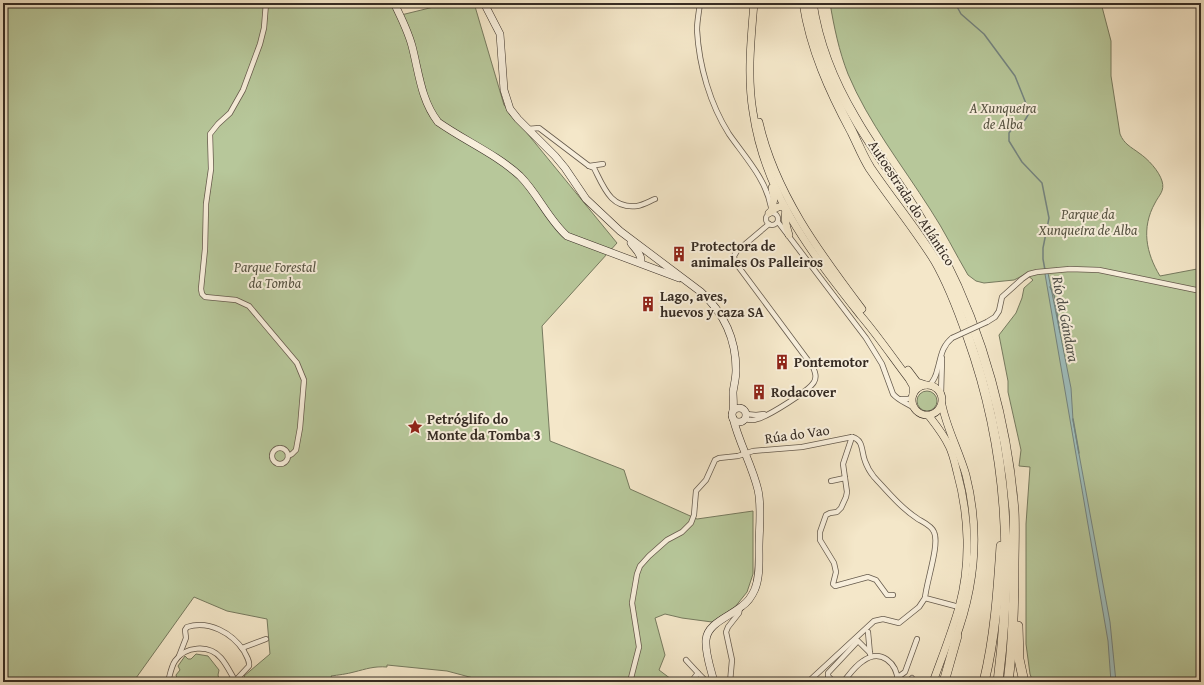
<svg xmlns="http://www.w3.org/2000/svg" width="1204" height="685" viewBox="0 0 1204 685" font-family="'Gentium Book Plus',serif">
<rect width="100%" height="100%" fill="#f4e7c9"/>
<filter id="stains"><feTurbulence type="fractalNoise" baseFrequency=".005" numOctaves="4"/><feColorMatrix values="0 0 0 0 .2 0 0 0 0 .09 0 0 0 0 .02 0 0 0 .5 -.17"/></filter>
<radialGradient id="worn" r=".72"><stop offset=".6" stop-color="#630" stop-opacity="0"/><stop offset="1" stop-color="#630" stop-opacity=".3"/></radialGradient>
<g fill="#b7c79a" stroke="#767a5f">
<path d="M3,3H390L397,16L450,3H474L504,105L617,243L542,326L550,441L624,470L630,489L697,519L753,511V574L747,592L735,607L712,622L682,618L665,614L655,618L665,655L659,670L675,682H480L477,679L447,671L387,665V667C374,666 366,669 354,672C347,674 338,675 331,676L334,682H249L244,676L270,654L267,619L227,611L194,597L136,678L135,682H3Z"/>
<path d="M830,3H1101L1111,41V76L1120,134C1124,144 1131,147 1139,153C1148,159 1159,171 1162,181C1165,191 1159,195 1155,203C1141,228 1146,253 1160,276L1197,269L1201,273V682H1033L1030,674L1026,644V524L1030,467L1019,466L1021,450L1008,392V381L999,335L1016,313L1022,298L1024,288L1033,280L1026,274L1014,280L984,283L976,281L968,275C955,253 944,230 930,209C902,165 868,122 848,74C839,51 834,27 830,3Z"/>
<circle cx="927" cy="401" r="10"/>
<path d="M196,654L208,656L219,670L218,675L219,679L217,682H178L176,675L180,670L178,666L185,656L188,659H191Z"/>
</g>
<path fill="#9ebebd" stroke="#748480" d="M1048,273L1071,388L1073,420L1079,454L1110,622L1116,682H1111L1108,641L1045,274Z"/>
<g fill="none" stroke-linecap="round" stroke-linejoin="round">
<g stroke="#748480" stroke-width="1.5">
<path d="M955,3L961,14L984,34L1015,76L1027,106L1028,115L1025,120L1012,129L1009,133V141L1022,162L1042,183L1049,218L1043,248V259L1045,270"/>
<path d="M1050,287L1054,295L1060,332"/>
<path d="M1073,419L1079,453"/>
</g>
<g stroke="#665b4d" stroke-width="6">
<g id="street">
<path d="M266,3L264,28L260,44L243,90L230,113L218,124L210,134L211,169L206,204L205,249L201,289L202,294L205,297L236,300L249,306L297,363L304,380L300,428L296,450L292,454L288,456"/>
<path d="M700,3C699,12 697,21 697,30C699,66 710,104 729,134C745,157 766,179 771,207"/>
<path d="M528,129L539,128L589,166L603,164"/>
<path d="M589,166L594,168C604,188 611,209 637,206C643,205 650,201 655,199"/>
<circle cx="772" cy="219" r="6"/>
<path d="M778,222L866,338L882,364L893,394C899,401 907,403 914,408"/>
<path d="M987,322L995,317L999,311L1002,297L1022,279L1029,274L1037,272L1070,269L1099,270L1201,291"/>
<path d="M930,385C933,381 936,376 937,371C941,358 941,347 952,338"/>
<path d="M941,395L942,358"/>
<path d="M901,399H908L913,397"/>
<path d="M746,414L756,415L764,414"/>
<path d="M745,419C749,420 753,421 757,419C767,417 809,391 814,382C817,377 815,372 813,367L735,262L734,256L737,251L769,224"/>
<path d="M852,437L843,464L847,492L846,497L841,508L837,512L830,513L826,515L820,532V540L834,563L836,572L833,584L835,586L868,577L876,580L887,595H893"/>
<path d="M852,437C864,440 861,451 865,461C867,467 870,472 874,477C888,492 901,508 918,519C923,522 932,526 934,532C940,544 926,583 925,598L959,607"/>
<circle cx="280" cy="456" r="8"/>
<path d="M831,481L845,478"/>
<path d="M1201,596V611"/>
<path d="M868,632L870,654"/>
<path d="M242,648L266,639"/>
<path d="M179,656L186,638L185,630L187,627C209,620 232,633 244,651C246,656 250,660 249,666L235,681"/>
<path d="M686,660L698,673"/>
<path d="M898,677L905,672L917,639"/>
<path d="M168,682C170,675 171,667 175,661C185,646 209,644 221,658C227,665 231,674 236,682"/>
<path d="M630,682L639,647L632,603L637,574L640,566L649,556L667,540L682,532L691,523L694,515L696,491L706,480L715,460L719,458L738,456L753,451L802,447L852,437"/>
<path d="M691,682L698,673L707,682"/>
<path d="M730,682L732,660L726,632L728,627L739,613L740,608"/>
<path d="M808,682L874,621L883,619L899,623L919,607L925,598"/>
<path d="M834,682L828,676V673L858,641L870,653"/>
<path d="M843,682C849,675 855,666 863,661C881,648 897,663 898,682"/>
<path d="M908,682L912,678"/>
</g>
</g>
<g stroke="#362c24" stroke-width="8">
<g id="secondary">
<path d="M394,3C401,17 408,31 412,46C419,73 421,100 438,122C465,141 496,154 520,176C538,194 548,219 567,236L679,278"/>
<path d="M484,3L500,34L504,90L510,109L518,119L555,156L565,168L586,199L620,231L701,292C724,313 736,339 736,370C736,378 734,385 733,392C733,398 734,404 733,410"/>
<path d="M631,243C635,249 641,253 641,260"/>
<circle cx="739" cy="415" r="7"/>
<path d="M714,682C711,669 705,654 706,640C707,623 731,616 742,606C748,602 752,596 755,589C760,576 759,561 759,547C759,529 762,508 758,490C752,465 739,443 733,418"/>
</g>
</g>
<g stroke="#362c24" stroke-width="8">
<g id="primary">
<path d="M754,3C751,39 747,76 753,112C765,195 811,252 861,316C878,336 893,358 909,379L913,386V394"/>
<path d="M759,122C775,193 819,252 862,309"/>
<path d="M772,209L774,198L772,188"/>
<path d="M786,209C784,219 786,225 789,235"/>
<path d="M769,213C773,209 777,207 782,206L786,210"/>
<path d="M908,370L917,382L926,385"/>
<circle cx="927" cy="400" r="15"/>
<path d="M942,405C947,429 959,451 966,475C980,530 975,587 955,640"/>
<path d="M929,416C936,425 944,435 949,446C953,454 955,464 957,472C969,515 971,564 959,607C952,632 942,657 933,682"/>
</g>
</g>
<g stroke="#362c24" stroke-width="10">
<g id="highway">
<path d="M804,3C811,49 830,91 852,132C858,144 863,157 870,168C891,199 915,228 935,260C949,284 959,311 968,337C1009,451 1013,563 998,682"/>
<path d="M812,3C818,43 834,83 855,118C874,152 899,182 919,216C927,229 936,243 943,257C983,335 1007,424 1014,511C1015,529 1014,548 1014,566C1014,604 1013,644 1008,682"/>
<path d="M1018,626L1019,659L1024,682"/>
<path d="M944,682L957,636"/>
<path d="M984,682C995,637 998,592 1001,546"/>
</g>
</g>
<use href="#street" stroke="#f8efdc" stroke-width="4.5"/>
<use href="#secondary" stroke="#f8efdc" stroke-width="7"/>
<use href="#primary" stroke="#f4e7c9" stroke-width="7"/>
<use href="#highway" stroke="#f4e7c9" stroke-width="9"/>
<g stroke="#665b4d" stroke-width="6" stroke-linecap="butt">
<path id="street-bridge" d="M952,338L987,322"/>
</g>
<use href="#street-bridge" stroke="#f8efdc" stroke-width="4.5"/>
</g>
<defs>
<g id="building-bare" transform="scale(1.2)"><path d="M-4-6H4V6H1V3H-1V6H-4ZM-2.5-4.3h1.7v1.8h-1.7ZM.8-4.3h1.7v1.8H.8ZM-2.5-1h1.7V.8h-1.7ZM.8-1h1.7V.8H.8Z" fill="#8f2418" stroke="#f8efdc" stroke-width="2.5" paint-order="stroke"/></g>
<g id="sight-bare" transform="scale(1.2)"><path d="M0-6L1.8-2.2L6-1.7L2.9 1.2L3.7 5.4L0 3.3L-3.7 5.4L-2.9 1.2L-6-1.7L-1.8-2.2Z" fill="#8f2418" stroke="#f8efdc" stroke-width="2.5" paint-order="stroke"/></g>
</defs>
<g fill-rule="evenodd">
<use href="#building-bare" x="679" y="254"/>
<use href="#building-bare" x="648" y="304"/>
<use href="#building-bare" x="782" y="362"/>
<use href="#building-bare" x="759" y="392"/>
<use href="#sight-bare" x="415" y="427"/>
</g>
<g text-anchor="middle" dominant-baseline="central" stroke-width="4" stroke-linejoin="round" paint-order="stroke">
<g font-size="14" font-style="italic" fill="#565342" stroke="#f8efdc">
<text x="1003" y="108">A Xunqueira<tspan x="1003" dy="16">de Alba</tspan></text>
<text x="1088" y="214">Parque da<tspan x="1088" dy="16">Xunqueira de Alba</tspan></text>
<text x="275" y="267">Parque Forestal<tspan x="275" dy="16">da Tomba</tspan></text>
</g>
<g font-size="14" fill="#362c24" stroke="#f8efdc">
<text transform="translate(912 203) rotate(57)">Autoestrada do Atlántico</text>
<text transform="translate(797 434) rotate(-8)">Rúa do Vao</text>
</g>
<g font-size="14" font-weight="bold" fill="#362c24" stroke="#f8efdc" text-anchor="start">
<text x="691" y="246">Protectora de<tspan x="691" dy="16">animales Os Palleiros</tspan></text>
<text x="660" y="296">Lago, aves,<tspan x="660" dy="16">huevos y caza SA</tspan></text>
<text x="794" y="362">Pontemotor</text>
<text x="771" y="392">Rodacover</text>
<text x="427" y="419">Petróglifo do<tspan x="427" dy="16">Monte da Tomba 3</tspan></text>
</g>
<g font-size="15" font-style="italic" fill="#50504a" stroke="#f8efdc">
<text transform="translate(1066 319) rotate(79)">Río da Gándara</text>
</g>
</g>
<rect width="1204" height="685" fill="none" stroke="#f4e7c9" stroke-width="16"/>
<rect x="4" y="4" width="1196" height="677" fill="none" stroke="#362c24" stroke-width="2"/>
<rect x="8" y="8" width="1188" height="669" fill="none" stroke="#362c24"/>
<rect width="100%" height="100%" filter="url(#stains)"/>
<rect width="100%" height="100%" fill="url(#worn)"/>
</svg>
